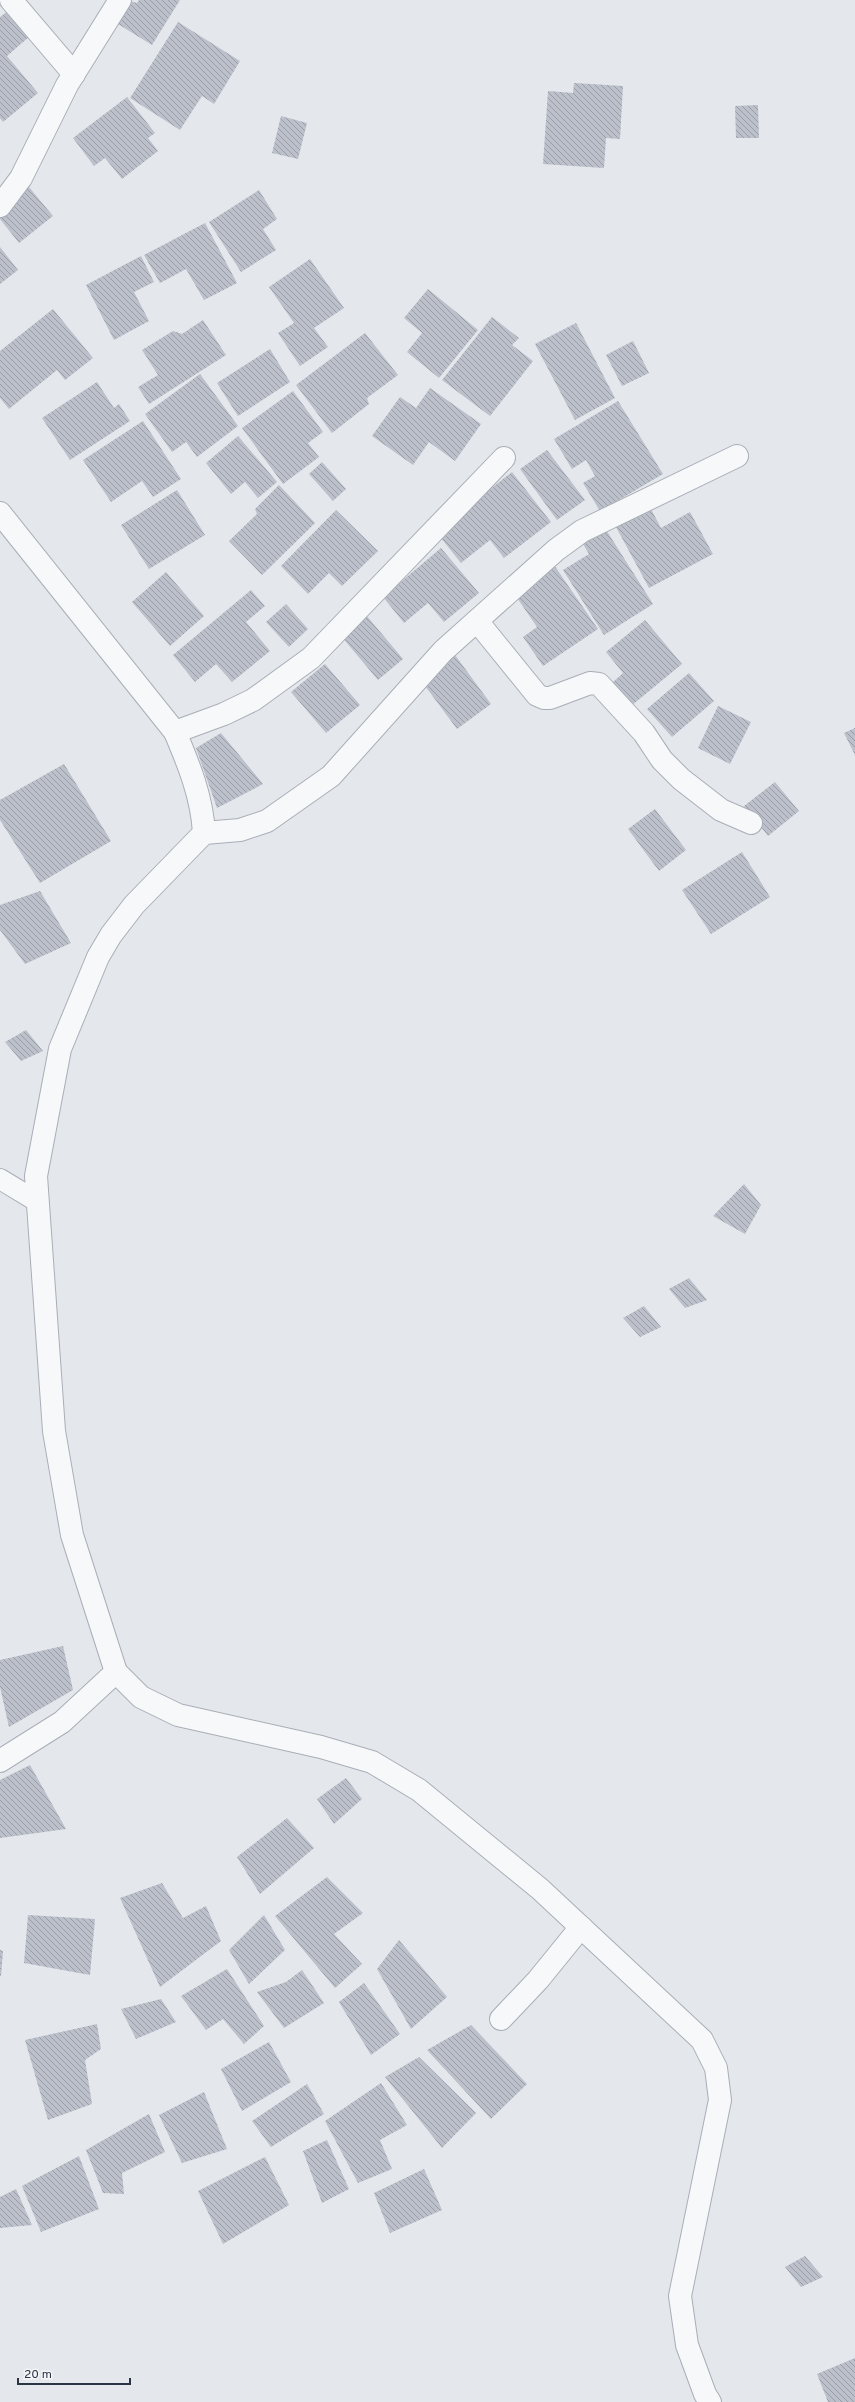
<svg xmlns="http://www.w3.org/2000/svg" width="855" height="2402" viewBox="0 0 855 2402" font-family="Overpass,sans-serif">
<defs>
<pattern id="building-back-hatch" width="6" height="6" patternUnits="userSpaceOnUse"><rect width="6" height="6" fill="#bbc0ca"/><path d="M-1 5l2 2M0 0l6 6M5-1l2 2" fill="none" stroke="#989da6"/></pattern>
</defs>
<rect width="100%" height="100%" fill="#e4e7ec"/>
<g fill="url(#building-back-hatch)">
<path d="M126,0L137,3L139,0H180L152,45L113,21Z"/>
<path d="M9,10L30,36L7,56L38,93L3,122L0,118V17Z"/>
<path d="M178,22L240,61L214,104L202,96L180,130L130,98Z"/>
<path d="M574,83L623,86L620,139L606,138L604,168L543,164L548,91L573,93Z"/>
<path d="M127,97L155,133L148,138L158,151L122,179L105,158L94,166L73,138Z"/>
<path d="M758,105L759,138H736L735,106Z"/>
<path d="M281,116L307,123L298,159L272,153Z"/>
<path d="M29,187L53,216L19,243L0,219V210Z"/>
<path d="M259,190L277,219L263,229L276,250L241,272L209,222Z"/>
<path d="M205,223L237,283L204,300L186,269L160,283L144,255Z"/>
<path d="M0,247L18,270L0,284Z"/>
<path d="M141,256L154,282L134,292L149,321L114,340L86,285Z"/>
<path d="M310,259L344,308L314,328L328,347L300,366L278,333L294,323L269,287Z"/>
<path d="M428,289L478,330L439,378L407,352L422,333L404,318Z"/>
<path d="M53,309L93,358L65,380L57,370L9,409L0,398V351Z"/>
<path d="M492,317L519,338L512,345L533,361L490,416L442,380Z"/>
<path d="M203,320L226,355L149,404L138,387L158,375L142,350L173,331L182,334Z"/>
<path d="M576,323L615,398L575,420L535,344Z"/>
<path d="M365,333L398,375L367,398L369,404L332,433L296,385Z"/>
<path d="M633,341L649,373L622,386L606,355Z"/>
<path d="M270,349L290,382L238,416L217,383Z"/>
<path d="M200,374L238,426L197,457L186,442L172,452L145,414Z"/>
<path d="M97,382L114,408L119,404L130,421L70,460L42,418Z"/>
<path d="M430,388L481,424L455,461L429,442L413,465L372,436L400,397L416,408Z"/>
<path d="M293,391L323,432L308,443L319,457L283,484L242,428Z"/>
<path d="M618,401L663,474L600,511L583,483L595,476L586,460L572,469L554,439Z"/>
<path d="M143,421L181,479L153,497L142,481L111,502L83,460Z"/>
<path d="M238,436L277,482L258,498L245,482L231,494L206,463Z"/>
<path d="M547,450L585,500L557,520L520,469Z"/>
<path d="M322,462L346,489L333,501L309,474Z"/>
<path d="M512,472L551,522L504,558L490,540L461,563L436,532Z"/>
<path d="M279,485L315,523L262,575L229,541L257,514L255,509Z"/>
<path d="M177,490L205,535L149,569L121,525Z"/>
<path d="M651,509L661,528L690,512L713,554L649,588L616,527Z"/>
<path d="M336,510L378,551L342,586L329,573L308,594L281,566Z"/>
<path d="M603,525L653,604L604,635L563,570L589,554L580,539Z"/>
<path d="M441,548L479,593L444,622L428,603L404,623L383,597Z"/>
<path d="M554,565L598,629L543,666L523,637L537,627L513,592Z"/>
<path d="M166,572L204,616L170,646L132,602Z"/>
<path d="M251,590L265,606L246,622L270,651L232,682L216,664L195,682L173,655Z"/>
<path d="M286,604L308,629L289,647L266,622Z"/>
<path d="M366,615L403,659L378,680L341,636Z"/>
<path d="M645,620L682,664L631,706L612,683L623,673L606,652Z"/>
<path d="M455,655L491,704L457,729L420,679Z"/>
<path d="M325,664L360,705L326,733L291,692Z"/>
<path d="M689,673L714,701L672,737L647,709Z"/>
<path d="M718,706L751,722L730,764L698,748Z"/>
<path d="M855,728V755L844,733Z"/>
<path d="M221,733L263,784L217,808L196,748Z"/>
<path d="M64,764L111,841L40,883L0,820V800Z"/>
<path d="M775,782L799,811L768,836L744,806Z"/>
<path d="M655,809L686,850L659,871L628,829Z"/>
<path d="M742,852L770,897L711,934L682,890Z"/>
<path d="M40,891L71,943L25,964L0,930V905Z"/>
<path d="M26,1030L43,1051L21,1061L5,1042Z"/>
<path d="M744,1184L761,1205L745,1234L713,1216Z"/>
<path d="M689,1278L707,1300L685,1308L669,1289Z"/>
<path d="M644,1306L661,1327L640,1337L623,1318Z"/>
<path d="M63,1646L73,1690L9,1727L0,1687V1660Z"/>
<path d="M30,1765L66,1829L0,1838V1780Z"/>
<path d="M346,1778L362,1799L334,1824L317,1799Z"/>
<path d="M287,1818L314,1848L260,1894L237,1857Z"/>
<path d="M327,1877L363,1913L334,1934L362,1964L335,1988L275,1916Z"/>
<path d="M162,1883L183,1918L206,1906L221,1941L160,1987L120,1898Z"/>
<path d="M28,1915L95,1919L90,1975L24,1963Z"/>
<path d="M264,1915L285,1950L249,1984L229,1950Z"/>
<path d="M399,1940L447,1997L411,2029L377,1969Z"/>
<path d="M0,1950L3,1951L1,1976H0Z"/>
<path d="M227,1969L264,2026L244,2044L223,2019L206,2030L181,1996Z"/>
<path d="M302,1970L324,2003L284,2028L257,1992L286,1982Z"/>
<path d="M364,1983L400,2034L371,2055L339,2002Z"/>
<path d="M161,1999L176,2022L136,2039L121,2009Z"/>
<path d="M97,2024L101,2049L85,2060L92,2104L48,2120L25,2040Z"/>
<path d="M471,2025L527,2084L491,2119L427,2050Z"/>
<path d="M269,2042L291,2082L242,2111L221,2069Z"/>
<path d="M419,2057L476,2113L442,2148L385,2077Z"/>
<path d="M381,2083L407,2125L380,2140L392,2169L358,2183L325,2121Z"/>
<path d="M307,2084L324,2114L271,2147L252,2121Z"/>
<path d="M204,2092L227,2149L182,2163L159,2115Z"/>
<path d="M149,2114L165,2152L122,2173L124,2194L103,2193L86,2150Z"/>
<path d="M327,2140L349,2189L322,2203L303,2151Z"/>
<path d="M79,2156L99,2209L41,2232L22,2186Z"/>
<path d="M265,2157L289,2205L223,2244L198,2191Z"/>
<path d="M424,2169L442,2210L390,2233L374,2193Z"/>
<path d="M16,2189L32,2225L0,2228V2197Z"/>
<path d="M805,2256L823,2277L801,2287L785,2267Z"/>
<path d="M855,2358V2402H828L817,2374Z"/>
</g>
<g fill="none" stroke-linecap="round" stroke-linejoin="round">
<g stroke="#a9aeb7" stroke-width="22">
<path id="service" d="M0,1179L38,1202"/>
</g>
<g stroke="#a9aeb7" stroke-width="24">
<g id="minor">
<path d="M11,0L74,74"/>
<path d="M0,206L21,178L67,85L120,0"/>
<path d="M0,513L175,732C189,765 202,797 204,833L134,905L111,935L98,957L60,1049L36,1176L54,1431L72,1535L116,1672L141,1697L178,1715L321,1747L372,1762L419,1790L540,1889L702,2040L716,2068L720,2100L680,2296L687,2345L705,2394L710,2402"/>
<path d="M477,621L537,695L544,698H550L590,683L599,684L644,733L662,760L681,779L721,810L751,823"/>
<path d="M175,732L224,714L253,700L311,658L504,458"/>
<path d="M204,833L240,830L267,821L331,776L443,651L556,550L582,531L737,456"/>
<path d="M0,1761L62,1722L116,1672"/>
<path d="M501,2019L538,1980L581,1927"/>
</g>
</g>
<use href="#service" stroke="#f7f8fa" stroke-width="20"/>
<use href="#minor" stroke="#f7f8fa" stroke-width="22"/>
</g>
<path d="M18 2378v6h112v-6" fill="none" stroke="#2b3445" stroke-width="2"/>
<text x="24" y="2378" font-size="12" fill="#2b3445" stroke="#f4f6f9" stroke-width="3" paint-order="stroke">20 m</text>
</svg>
